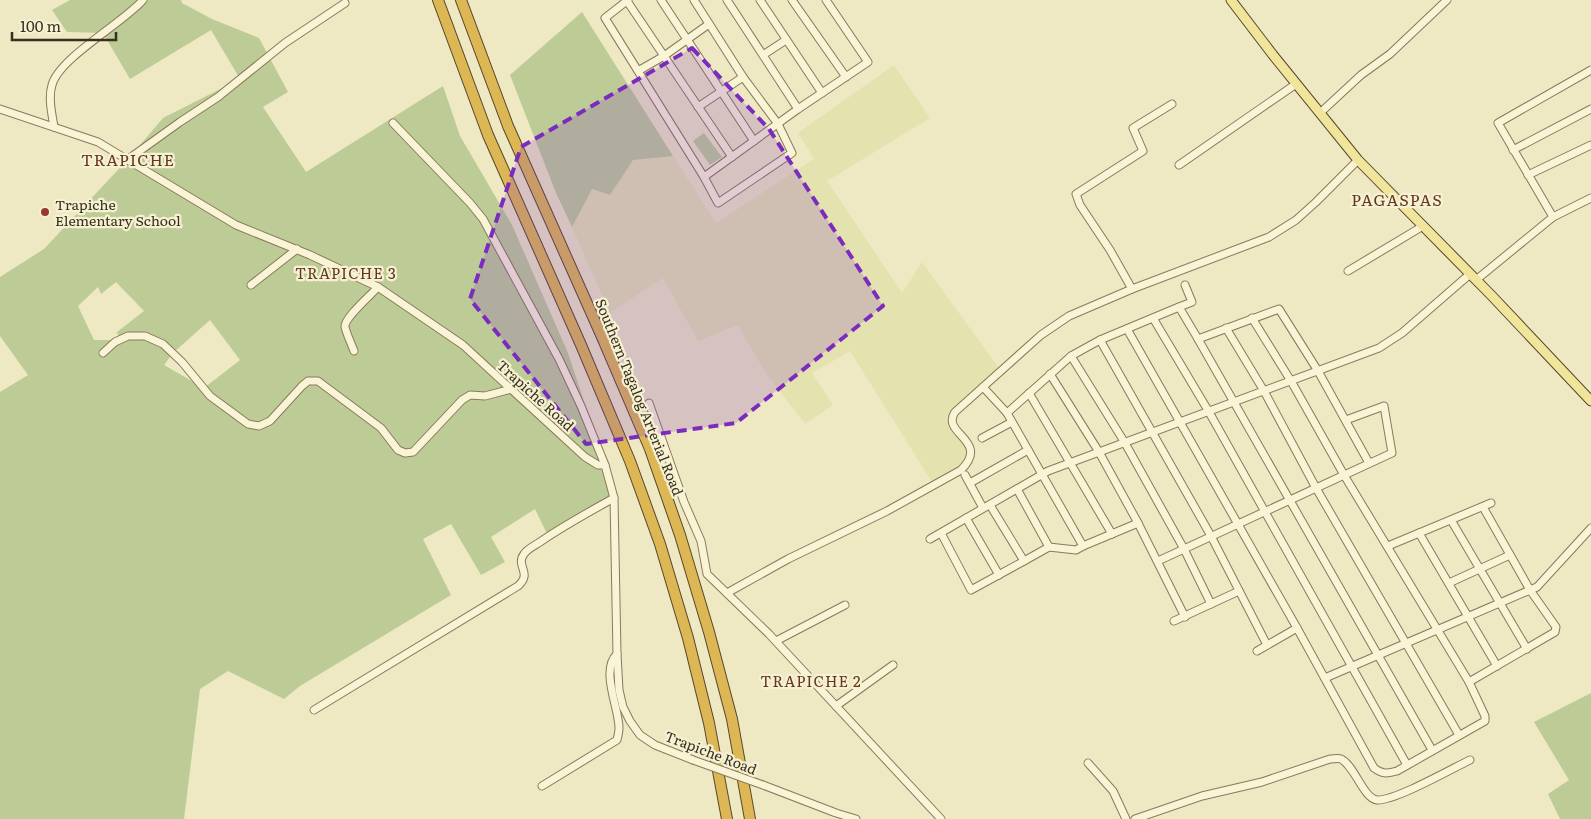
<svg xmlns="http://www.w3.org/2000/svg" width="1591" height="819" viewBox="0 0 1591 819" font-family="Literata,serif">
<rect width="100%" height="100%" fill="#eee8c3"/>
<path fill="#e4e3b0" d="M894,65L930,118L827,181L902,293L922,262L1001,371L946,418L968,445L967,462L934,485L850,351L812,373L833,405L805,424L765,372L738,325L698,341L663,278L610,313L571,225L592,189L610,195L633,159L673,156L716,223L814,159L798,133Z"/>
<g fill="#bdcc97" fill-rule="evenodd">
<path d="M70,0H181L182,3L212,19L259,38L288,92L263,107L306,172L443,86L460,136L512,225L568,353L605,465L614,498L548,536L535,509L491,537L505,562L481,575L451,524L423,539L451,595L300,686L284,699L228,671L200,689L184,819H0V392L28,375L0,336V277L44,249L129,158L163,118L240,79L211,30L130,79L103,33L67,32L52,10ZM116,282L144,311L117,332L119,340H94L78,306L98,287L101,294ZM210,320L240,360L204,388L164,365L173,353Z"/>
<path d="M582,12L673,156L633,160L610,195L592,189L572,227L556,193L510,75Z"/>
<path d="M704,133L722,157L710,165L693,141Z"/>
<path d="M1591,693V819H1560L1548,794L1569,780L1534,722Z"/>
</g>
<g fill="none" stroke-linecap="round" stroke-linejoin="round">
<g stroke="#887a5a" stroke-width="9">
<g id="minor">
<path d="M628,0L605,18L704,177L718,203L792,153L778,124L743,77L698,107"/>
<path d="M661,0L754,141"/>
<path d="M694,0L743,77"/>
<path d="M727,0L798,109"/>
<path d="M760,0L822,93"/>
<path d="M792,0L846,77"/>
<path d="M627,1L732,157"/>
<path d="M763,55L786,40"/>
<path d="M638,71L664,56L709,24"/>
<path d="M0,109L98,142L236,225L310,255L378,287L463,345L585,457L598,465H605L614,498L617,654L619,690L623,707L630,721L640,735L655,745L693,760"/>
<path d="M1320,113L1361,75L1390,54L1447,0"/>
<path d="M393,123L470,203L483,219L559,359L581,406L605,465"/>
<path d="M54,127C52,114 48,98 52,85C59,58 123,23 143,0"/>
<path d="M1513,150L1591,109"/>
<path d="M127,160L180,122L218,97L285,43L345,3"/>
<path d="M1179,165L1296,84"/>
<path d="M1528,175L1591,145"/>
<path d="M704,177L798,109L868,62L826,0"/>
<path d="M1553,217L1591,198"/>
<path d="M1348,271L1423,226"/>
<path d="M1476,280L1553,217L1498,123L1591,70"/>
<path d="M251,285L297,249"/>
<path d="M1132,289L1110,250L1080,205L1076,194L1143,151L1133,128L1172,104"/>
<path d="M1179,307L1192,302L1185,285"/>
<path d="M1153,318L1209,412L1407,765"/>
<path d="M1226,328L1264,391L1316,488L1459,735"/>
<path d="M1127,329L1297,628L1374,768C1382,774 1387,774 1397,771L1485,721V716L1469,682L1344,475L1291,381L1252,318"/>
<path d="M1198,339L1432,750"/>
<path d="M1100,340L1211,536L1267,645"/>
<path d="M354,351C351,343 347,335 345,327C344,318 370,296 378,287"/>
<path d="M103,353L115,342L128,336H145L163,344L182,362L210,396L248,424L259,426L270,421L302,386L308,381H318L381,428L398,450L405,453L413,452L462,400L470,395L485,396L511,389"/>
<path d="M1071,356L1125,443L1184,549L1211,604"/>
<path d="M1050,374L1099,452L1138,523"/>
<path d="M983,387L1007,413"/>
<path d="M1029,393L1112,534"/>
<path d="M649,403L684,502L701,541L707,574L769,634L941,819"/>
<path d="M982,438L1012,422"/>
<path d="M965,475L983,508"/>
<path d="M970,483L1028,450"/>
<path d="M1017,489L1049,547"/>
<path d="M990,505L1024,561L1049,547L1076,550L1083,546"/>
<path d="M966,518L999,575"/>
<path d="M1451,520L1527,649"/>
<path d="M941,533L971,590L1024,561"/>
<path d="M1419,533L1497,666"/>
<path d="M930,539L1048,471L1379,348L1402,333L1470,274"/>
<path d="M1388,546L1491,503"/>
<path d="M1158,561L1392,453L1384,406L1346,420"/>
<path d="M1449,583L1510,555"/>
<path d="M727,593L788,559L887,511L961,470C991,440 940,434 955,412L1041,335L1069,316L1132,289L1269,237L1296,220L1316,202L1358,160"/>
<path d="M1185,617L1138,523L1083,546L1007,413L1071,356L1100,340L1179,307L1198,339L1279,309L1318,371L1369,463"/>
<path d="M1174,621L1239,591"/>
<path d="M776,641L845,605"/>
<path d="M1257,651L1297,628"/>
<path d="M1325,678L1537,587L1591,528"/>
<path d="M1469,682L1555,632L1556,627L1530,590L1483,507"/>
<path d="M836,706L893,665"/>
<path d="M314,710L518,586C533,573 515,566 524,554C527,549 534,546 540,542C563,526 589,512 614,498"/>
<path d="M1088,763L1113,791L1126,819"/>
<path d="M763,785L836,813L856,819"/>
<path d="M542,786L617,740C618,736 619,732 619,728C619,708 600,670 617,654"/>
<path d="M1135,819L1202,796L1262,782L1330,759C1334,759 1338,758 1341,759C1355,766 1363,798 1377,800C1395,801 1451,769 1470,760"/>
</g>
</g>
<g stroke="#56472e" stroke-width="11">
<path id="major" d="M1231,0L1273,55L1358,160L1491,295L1591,401"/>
</g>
<g stroke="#56472e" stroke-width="12">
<g id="highway">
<path d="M438,0L488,135L581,345L630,461L660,544L688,638L709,723L727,819"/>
<path d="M461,0L508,126L602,337L650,449L680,535L709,632L732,719L750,819"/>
</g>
</g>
<use href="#minor" stroke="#f9f4d6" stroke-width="7"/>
<use href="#major" stroke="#f1e49b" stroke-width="9"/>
<use href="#highway" stroke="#ddb753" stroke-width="10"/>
<g stroke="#887a5a" stroke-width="9" stroke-linecap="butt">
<path id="minor-bridge" d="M693,760L763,785"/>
</g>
<use href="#minor-bridge" stroke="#f9f4d6" stroke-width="7"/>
</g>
<path fill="#7b2cbf" fill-opacity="0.2" stroke="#7b2cbf" stroke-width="4" stroke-dasharray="10 6" stroke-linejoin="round" d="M692,48L769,129L883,306L736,423L586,444L470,299L521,147Z"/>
<circle fill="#973a2a" stroke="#f5f1d2" stroke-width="2" cx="45" cy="212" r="5"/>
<g text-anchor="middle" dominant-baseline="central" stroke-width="4.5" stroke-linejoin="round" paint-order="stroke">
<g font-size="14" fill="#382f1e" stroke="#f5f1d2" text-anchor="start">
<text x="55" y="204">Trapiche<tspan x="55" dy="16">Elementary School</tspan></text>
</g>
<g font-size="14" fill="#382f1e" stroke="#f5f1d2">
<text transform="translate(536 395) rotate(42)">Trapiche Road</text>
<text transform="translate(640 397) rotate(68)">Southern Tagalog Arterial Road</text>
<text transform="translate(711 752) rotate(21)">Trapiche Road</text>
</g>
<g font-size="15" letter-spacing="1" fill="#65371d" stroke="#f5f1d2">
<text x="346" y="272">TRAPICHE 3</text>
<text x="811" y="680">TRAPICHE 2</text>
</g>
<g font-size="16" letter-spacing="1" fill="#65371d" stroke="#f5f1d2">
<text x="128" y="159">TRAPICHE</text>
<text x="1397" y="199">PAGASPAS</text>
</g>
</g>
<path d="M12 32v8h104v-8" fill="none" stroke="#382f1e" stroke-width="2.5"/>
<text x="20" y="32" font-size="15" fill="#382f1e" stroke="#f5f1d2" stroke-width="4" paint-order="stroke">100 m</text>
</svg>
